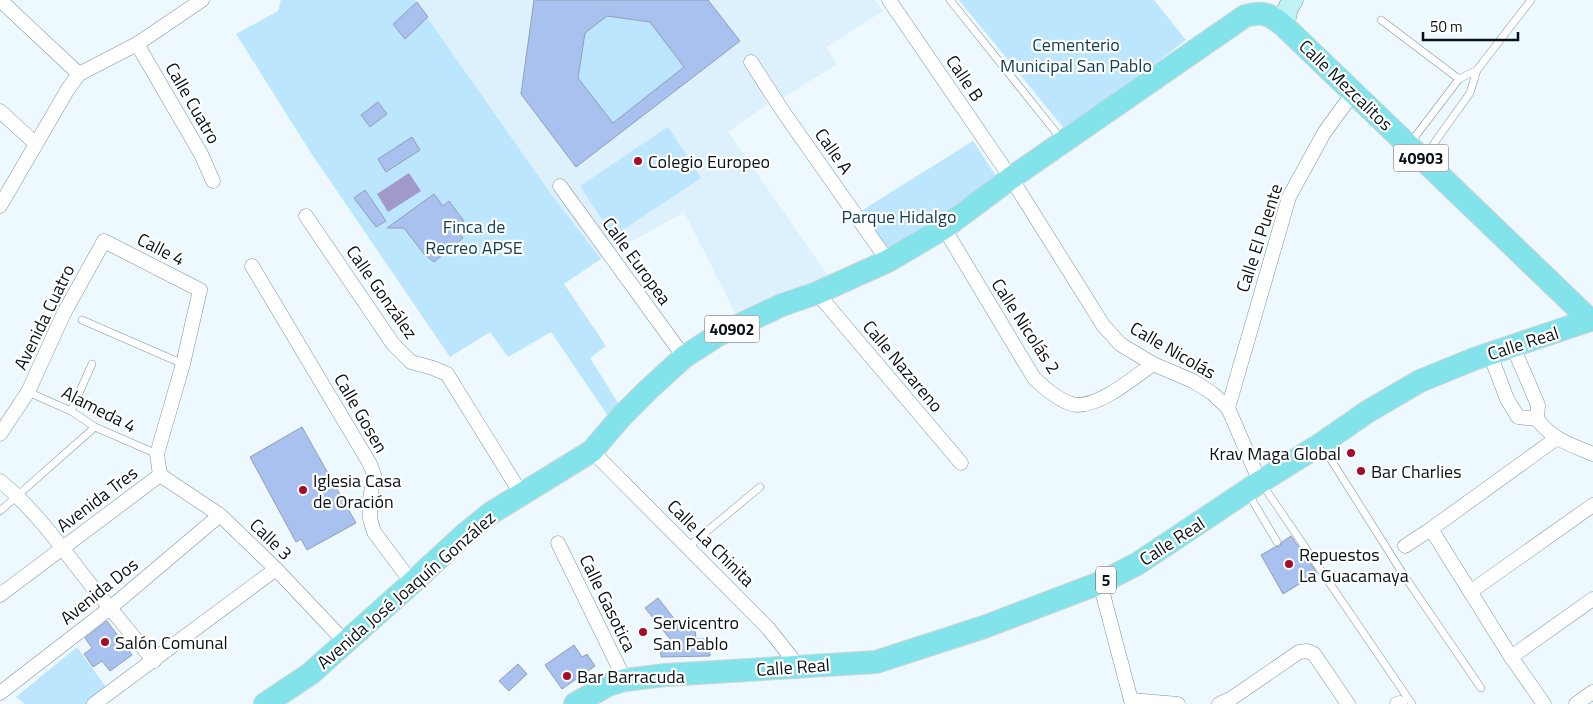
<svg xmlns="http://www.w3.org/2000/svg" width="1593" height="704" viewBox="0 0 1593 704" font-family="'Titillium Web',sans-serif">
<rect width="100%" height="100%" fill="#eef9ff"/>
<path fill="#dcf1fc" d="M415,0H875L883,11L826,47L837,64L781,99L767,76L756,82L768,104L728,132L829,277L782,292L736,314L684,212L601,259L549,191Z"/>
<g fill="#bce6fe">
<path d="M281,0H415L549,191L601,259L564,284L606,346L590,358L622,409L610,419L551,332L508,357L490,332L450,357L311,153L236,34L278,11Z"/>
<path d="M959,0H1154L1186,40L1066,131Z"/>
<path d="M607,16L650,22L684,67L613,123L578,78L585,33Z"/>
<path d="M668,127L701,178L613,236L580,186Z"/>
<path d="M973,141L998,179L889,251L861,211Z"/>
<path d="M77,647L108,690L88,704H25L16,697Z"/>
</g>
<path fill="#a199ca" d="M409,173L421,191L388,212L377,194Z"/>
<g fill="#a8c1ef" stroke="#929eb4" fill-rule="evenodd">
<path d="M534,0H708L740,41L576,167L521,94ZM607,16L650,22L684,67L613,123L578,78L585,33Z"/>
<path d="M417,2L428,17L405,39L393,24Z"/>
<path d="M378,102L387,114L370,127L361,115Z"/>
<path d="M412,137L420,150L386,172L378,159Z"/>
<path d="M365,190L386,221L376,227L354,198Z"/>
<path d="M434,194L443,206L449,201L464,221L455,227L463,238L434,262L424,254L404,228H387Z"/>
<path d="M302,427L356,523L307,550L301,539L296,542L250,457Z"/>
<path d="M1291,536L1317,573L1283,594L1261,555L1275,547L1280,546L1282,542Z"/>
<path d="M658,598L683,630L695,629L696,639H710V656L661,657L660,640H671L645,608Z"/>
<path d="M107,621L132,655L110,671L102,661L93,667L84,654L92,648L85,638Z"/>
<path d="M574,645L582,657L587,654L595,666L562,689L545,665Z"/>
<path d="M518,664L527,674L509,691L499,681Z"/>
</g>
<g fill="none" stroke-linecap="round" stroke-linejoin="round">
<g stroke="#7c94a2" stroke-width="8">
<g id="lane">
<path d="M950,0L1062,140"/>
<path d="M1381,20L1459,79"/>
<path d="M1411,142L1459,79L1477,70"/>
<path d="M1425,156L1470,93L1477,70L1531,0"/>
<path d="M82,320L183,364"/>
<path d="M28,392L71,411L95,427L157,454"/>
<path d="M71,411L92,364"/>
<path d="M1323,447L1403,574L1481,688"/>
<path d="M1262,484L1412,704"/>
<path d="M1248,493L1277,542"/>
<path d="M0,511L95,427"/>
<path d="M688,547L760,487"/>
</g>
</g>
<g stroke="#7c94a2" stroke-width="15">
<g id="street">
<path d="M0,0L79,74"/>
<path d="M889,0L1011,178L1103,325L1120,344L1153,364L1193,381L1212,393L1228,408L1260,482"/>
<path d="M137,44L201,154L213,181"/>
<path d="M751,62L784,113L888,261"/>
<path d="M0,111L36,144"/>
<path d="M560,186L684,357"/>
<path d="M0,206L68,89L79,74L137,44L202,0"/>
<path d="M306,216L393,344L411,362L433,368L447,374L522,495"/>
<path d="M944,228L1034,378C1044,388 1063,404 1077,405C1102,405 1133,378 1153,364"/>
<path d="M252,266L370,464L374,475L370,499V519L374,532L412,583"/>
<path d="M817,293L961,463"/>
<path d="M1513,347L1538,405L1537,419C1553,440 1569,444 1593,454"/>
<path d="M1490,354L1507,399L1518,417L1537,419"/>
<path d="M1228,408L1289,197L1324,133L1353,93"/>
<path d="M0,434L28,392L64,313L104,241L200,290L183,364L157,454L160,475"/>
<path d="M592,451L768,628L791,657L796,668"/>
<path d="M160,475L220,515L276,569L346,643"/>
<path d="M0,481C33,508 57,541 83,575C106,604 130,632 154,661"/>
<path d="M1431,529L1557,438"/>
<path d="M558,543L625,680"/>
<path d="M1405,546L1431,529L1511,657L1544,704"/>
<path d="M1100,583L1132,704"/>
<path d="M1470,592L1593,505"/>
<path d="M0,595L160,475"/>
<path d="M1511,657L1593,599"/>
<path d="M0,693L110,608L220,515"/>
<path d="M1131,700L1178,704"/>
<path d="M94,704L276,569"/>
<path d="M1219,704L1232,698L1299,652L1307,651L1314,654L1348,704"/>
<path d="M1397,704L1400,703"/>
<path d="M1576,704L1593,692"/>
</g>
</g>
<g stroke="#7c94a2" stroke-width="21">
<path id="secondary" d="M1284,26L1288,8L1293,0"/>
</g>
<g stroke="#d3d4d5" stroke-width="24">
<g id="primary">
<path d="M265,704L310,674L412,583L465,534L491,513L592,451L620,418L649,389L684,357L718,335L782,305L817,293L888,261L944,228L1011,178L1245,16C1264,11 1269,14 1284,26L1590,320"/>
<path d="M575,704L608,685L625,680L666,675L876,662L984,627L1100,583L1137,564L1260,482L1321,444L1367,412L1420,381L1474,359L1593,319"/>
</g>
</g>
<use href="#lane" stroke="#fff" stroke-width="7"/>
<use href="#street" stroke="#fff" stroke-width="14"/>
<use href="#secondary" stroke="#c0f1f5" stroke-width="20"/>
<use href="#primary" stroke="#82e3eb" stroke-width="22"/>
</g>
<g fill="#a60c2a" stroke="#fff" stroke-width="2">
<circle cx="638" cy="161" r="5"/>
<circle cx="1351" cy="453" r="5"/>
<circle cx="1361" cy="471" r="5"/>
<circle cx="303" cy="490" r="5"/>
<circle cx="1289" cy="564" r="5"/>
<circle cx="643" cy="632" r="5"/>
<circle cx="105" cy="642" r="5"/>
<circle cx="567" cy="676" r="5"/>
</g>
<g text-anchor="middle" dominant-baseline="central" stroke-width="4.5" stroke-linejoin="round" paint-order="stroke">
<g fill="#fff" stroke="#53595d" stroke-width="1">
<rect x="1393.5" y="144.5" width="55" height="27" rx="4"/>
<rect x="704.5" y="315.5" width="55" height="27" rx="4"/>
<rect x="1096" y="566.5" width="20" height="27" rx="4"/>
</g>
<g font-size="16" font-weight="bold" fill="#091217">
<text x="1421" y="158">40903</text>
<text x="732" y="329">40902</text>
<text x="1106" y="580">5</text>
</g>
<g font-size="18" fill="#0f3d52" stroke="#fff">
<text x="1076" y="44">Cementerio<tspan x="1076" dy="21">Municipal San Pablo</tspan></text>
<text x="899" y="216">Parque Hidalgo</text>
<text x="474" y="226">Finca de<tspan x="474" dy="21">Recreo APSE</tspan></text>
</g>
<g font-size="18" fill="#091217" stroke="#fff">
<text transform="translate(965 78) rotate(56)">Calle B</text>
<text transform="translate(1346 85) rotate(44)">Calle Mezcalitos</text>
<text transform="translate(193 103) rotate(60)">Calle Cuatro</text>
<text transform="translate(834 151) rotate(55)">Calle A</text>
<text transform="translate(1259 238) rotate(-72)">Calle El Puente</text>
<text transform="translate(161 249) rotate(27)">Calle 4</text>
<text transform="translate(637 261) rotate(54)">Calle Europea</text>
<text transform="translate(382 292) rotate(55)">Calle González</text>
<text transform="translate(44 317) rotate(-64)">Avenida Cuatro</text>
<text transform="translate(1026 326) rotate(57)">Calle Nicolás 2</text>
<text transform="translate(1523 343) rotate(-18)">Calle Real</text>
<text transform="translate(1173 350) rotate(30)">Calle Nicolás</text>
<text transform="translate(903 366) rotate(50)">Calle Nazareno</text>
<text transform="translate(99 409) rotate(27)">Alameda 4</text>
<text transform="translate(361 413) rotate(60)">Calle Gosen</text>
<text transform="translate(97 499) rotate(-37)">Avenida Tres</text>
<text transform="translate(271 539) rotate(44)">Calle 3</text>
<text transform="translate(1172 541) rotate(-33)">Calle Real</text>
<text transform="translate(711 543) rotate(45)">Calle La Chinita</text>
<text transform="translate(406 590) rotate(-41)">Avenida José Joaquín González</text>
<text transform="translate(99 591) rotate(-39)">Avenida Dos</text>
<text transform="translate(608 603) rotate(64)">Calle Gasotica</text>
<text transform="translate(793 667) rotate(-4)">Calle Real</text>
</g>
<g font-size="18" fill="#091217" stroke="#fff" text-anchor="start">
<text x="648" y="161">Colegio Europeo</text>
<text x="1341" y="453" text-anchor="end">Krav Maga Global</text>
<text x="1371" y="471">Bar Charlies</text>
<text x="313" y="480">Iglesia Casa<tspan x="313" dy="21">de Oración</tspan></text>
<text x="1299" y="554">Repuestos<tspan x="1299" dy="21">La Guacamaya</tspan></text>
<text x="653" y="622">Servicentro<tspan x="653" dy="21">San Pablo</tspan></text>
<text x="115" y="642">Salón Comunal</text>
<text x="577" y="676">Bar Barracuda</text>
</g>
</g>
<path d="M1423 32v8h95v-8" fill="none" stroke="#091217" stroke-width="2.5"/>
<text x="1430" y="32" font-size="15" fill="#091217" stroke="#ffffff" stroke-width="4" paint-order="stroke">50 m</text>
</svg>
